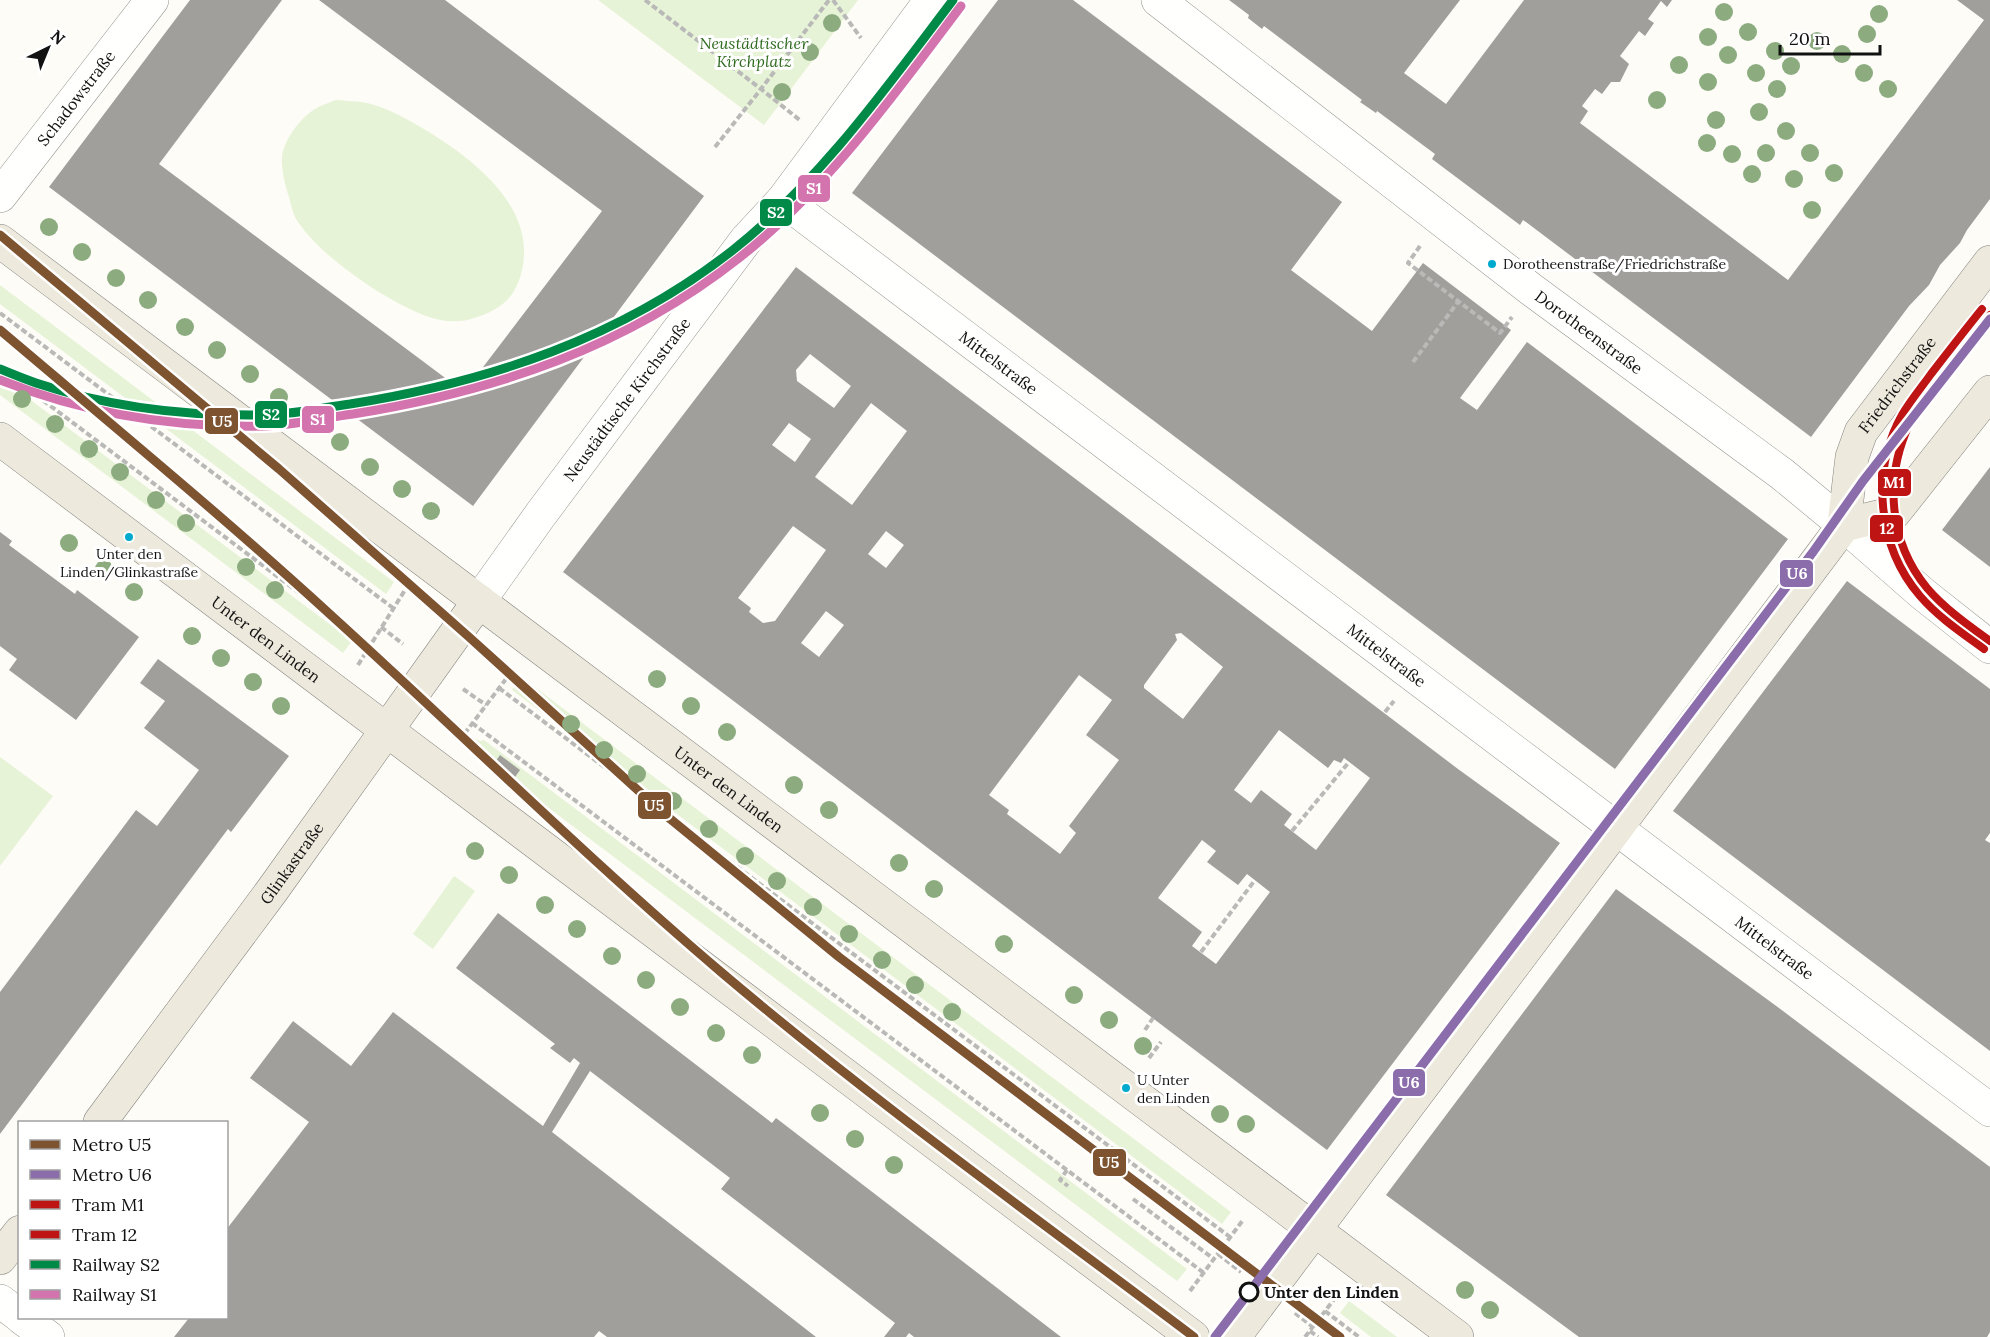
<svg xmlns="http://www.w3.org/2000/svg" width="1990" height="1337" viewBox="0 0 1990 1337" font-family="Lora,serif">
<rect width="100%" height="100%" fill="#fdfcf7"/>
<g fill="#e7f3d7">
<path d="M598,0H858L764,125Z"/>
<path d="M336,100C346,101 357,101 367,103C389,108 410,121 429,132C475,161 536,207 522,270C516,298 500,310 474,318C461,323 443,322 429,317C389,303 322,258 298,222C293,215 291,205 289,197C285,185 281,169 282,156C284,140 301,117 315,109C321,105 329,103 336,100Z"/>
<path d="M0,285L394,582L386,594L0,304Z"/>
<path d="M0,377L352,641L343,653L0,395Z"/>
<path d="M521,678L532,685L1231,1212L1222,1224L512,690Z"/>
<path d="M475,739L480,741L484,740L1187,1269L1177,1281L469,748Z"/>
<path d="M0,757L53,796L0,866Z"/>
<path d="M454,876L475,891L433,949L413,934Z"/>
<path d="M1349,1301L1397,1337H1371L1340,1313Z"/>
</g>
<g fill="#a19f9c" fill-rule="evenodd">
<path d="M190,0H282L159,164L464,392L602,211L319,0H445L704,196L473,506L49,187Z"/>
<path d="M998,0H1073L1342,202L1291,270L1372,331L1423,263L1511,330L1460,398L1477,410L1527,342L1788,539L1615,769L852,193Z"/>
<path d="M1229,0H1460L1404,73L1446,104L1524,0H1672L1667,7L1661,1L1648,19L1654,23L1645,36L1639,31L1620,56L1629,64L1620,82H1611L1602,94L1595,89L1582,106L1588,111L1580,123L1788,280L1984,20L1957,0H1990V199L1967,230L1960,243L1940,265L1929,285L1909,306L1811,437L1526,222L1523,220L1520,225L1432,159L1435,154L1377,111L1376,113L1360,102L1362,100L1264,26L1262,29L1248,18L1249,15Z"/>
<path d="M796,267L1458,769L1560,843L1327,1150L563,572ZM810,354L851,386L834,408L797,381L796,370ZM871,403L907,431L852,505L815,477ZM789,423L811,439L795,462L772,445ZM793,526L826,550L775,621L763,623L749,612L751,608L738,598ZM886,531L904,545L886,568L868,554ZM826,611L844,625L819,657L801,643ZM1181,633L1223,667L1183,719L1144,688V685L1177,640L1175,634ZM1079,675L1112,700L1086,735L1119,760L1069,826L1076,833L1060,854L1007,814L1009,810L989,795ZM1279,730L1328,768L1334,760L1341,763L1344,758L1370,778L1316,850L1284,825L1292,814L1261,790L1251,803L1234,790ZM1202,840L1216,851L1207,862L1238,885L1247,874L1270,892L1216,964L1192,946L1202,932L1158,898Z"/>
<path d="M1990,467V567L1942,530Z"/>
<path d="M0,532L12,541L9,545L75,594L77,590L139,637L76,720L9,670L17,659L0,646Z"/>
<path d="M1847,581L1990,689V833L1985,840L1990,843V1051L1673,811Z"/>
<path d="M158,659L289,756L231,832L228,829L0,1134V992L136,810L157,826L199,770L144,728L165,701L140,683Z"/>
<path d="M500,755L520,770L513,780L493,765Z"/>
<path d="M1616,889L1779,1008L1990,1167V1332L1987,1337H1579L1386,1195Z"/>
<path d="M498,913L772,1123L776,1118L1061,1337H914L909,1333L906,1337H884L895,1323L721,1189L730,1178L590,1071L552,1132L816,1337H607L599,1331L594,1337H174L189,1318H226V1230L309,1122L250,1078L293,1021L351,1066L393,1012L543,1126L580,1063L574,1058L570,1063L550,1048L555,1044L456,968Z"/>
</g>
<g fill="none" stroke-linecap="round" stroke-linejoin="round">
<g stroke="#979795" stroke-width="34">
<g id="minor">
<path id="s1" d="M1158,0L1532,290L1782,474L1844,525L1923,594L1990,647"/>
<path id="s2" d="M0,196L152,0"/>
<path id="s3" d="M783,200L1990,1110"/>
<path id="s4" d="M479,601L541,514L746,240L783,200L931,0"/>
<path d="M0,1301L20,1316"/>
<path d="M22,1318L48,1337"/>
</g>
</g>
<g stroke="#858482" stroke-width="34">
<g id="major">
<path id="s5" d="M0,241L1457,1337"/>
<path id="s6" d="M0,439L1193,1337"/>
<path d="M1844,525L1894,513L1990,392"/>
<path id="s7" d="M100,1122L271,892L479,601"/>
<path d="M0,1258L20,1232"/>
<path id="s8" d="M1234,1337L1844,525L1852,457L1861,432L1990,262"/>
</g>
</g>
<g stroke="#b9b9b8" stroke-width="4" stroke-dasharray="6 3" stroke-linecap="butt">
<path d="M645,0L761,89L829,0"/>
<path d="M833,0L861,38"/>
<path d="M715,147L761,89L801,121"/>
<path d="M1420,246L1408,263L1500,333L1512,317"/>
<path d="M0,313L393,608"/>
<path d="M1413,362L1458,302"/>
<path d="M0,368L370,646"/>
<path d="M381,627L403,644"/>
<path d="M358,665L405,590"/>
<path d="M499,688L1230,1237"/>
<path d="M463,689L486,705"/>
<path d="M1385,712L1394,701"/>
<path d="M472,723L1204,1273"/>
<path d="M459,741L512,671"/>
<path d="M1292,831L1349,762"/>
<path d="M1201,952L1255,880"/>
<path d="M1145,1030L1153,1018"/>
<path d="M1149,1058L1161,1042"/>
<path d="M1067,1170L1060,1180L1068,1186"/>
<path d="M1140,1189L1221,1250"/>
<path d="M1133,1199L1214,1259"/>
<path d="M1218,1254L1241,1272"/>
<path d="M1190,1291L1243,1220"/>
<path d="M1325,1311L1359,1337"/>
<path d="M1295,1313L1313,1327"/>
<path d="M1317,1322L1337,1337"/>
<path d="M1310,1331L1318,1337"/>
<path d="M1305,1337L1339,1293"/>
</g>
<use href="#minor" stroke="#fffffe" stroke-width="33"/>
<use href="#major" stroke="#ede9dc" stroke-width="33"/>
<g stroke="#fff" stroke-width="14">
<path id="rail-1" d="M0,369C12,374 24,379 36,383C108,407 186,416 261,415C291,415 320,408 350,404C489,382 621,338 733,250C820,181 886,88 953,0"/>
</g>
<g stroke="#fff" stroke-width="14">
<path id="rail-2" d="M0,380C83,413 174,428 264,426C294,425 323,418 353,414C495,391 625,348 739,258C827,189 894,95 961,6"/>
</g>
<use href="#rail-1" stroke="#018a47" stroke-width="9"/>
<use href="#rail-2" stroke="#d474ae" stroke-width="9"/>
<g stroke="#fff" stroke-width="12">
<path id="tram-1" d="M1990,315C1972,338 1955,361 1937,384C1927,397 1916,410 1909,425C1884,479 1889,542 1927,588C1945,609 1968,625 1990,641"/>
</g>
<g stroke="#fff" stroke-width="12">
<path id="tram-2" d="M1982,309C1965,330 1948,352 1931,374C1921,388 1910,401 1902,415C1870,472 1878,547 1920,596C1938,617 1962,633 1984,649"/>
</g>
<use href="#tram-1" stroke="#be1414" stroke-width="8"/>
<use href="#tram-2" stroke="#be1414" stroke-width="8"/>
<g stroke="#fff" stroke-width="14">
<g id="metro-1">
<path d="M0,235L279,469L469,637L663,813L839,957L1340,1337"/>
<path d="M0,330C112,425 225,518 333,617C463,735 588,859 721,972C873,1101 1035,1217 1194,1337"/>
</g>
</g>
<g stroke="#fff" stroke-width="14">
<path id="metro-2" d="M1215,1337L1813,552L1863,481L1990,319"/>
</g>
<use href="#metro-1" stroke="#7e5330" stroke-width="9"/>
<use href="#metro-2" stroke="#8c6dab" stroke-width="9"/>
</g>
<g fill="#8cac80">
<circle cx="1724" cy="12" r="9"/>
<circle cx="1879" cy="14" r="9"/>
<circle cx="832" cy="23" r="9"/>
<circle cx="1748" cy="32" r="9"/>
<circle cx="1867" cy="34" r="9"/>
<circle cx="1708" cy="37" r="9"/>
<circle cx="1817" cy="41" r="9"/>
<circle cx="1775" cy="51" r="9"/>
<circle cx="810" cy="52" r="9"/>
<circle cx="1842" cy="54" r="9"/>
<circle cx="1728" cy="55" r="9"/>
<circle cx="1679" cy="65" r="9"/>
<circle cx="1791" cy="66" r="9"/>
<circle cx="1756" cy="73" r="9"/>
<circle cx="1864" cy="73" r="9"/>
<circle cx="1708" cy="82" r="9"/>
<circle cx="1777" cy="89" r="9"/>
<circle cx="1888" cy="89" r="9"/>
<circle cx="782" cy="92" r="9"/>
<circle cx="1657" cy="100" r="9"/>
<circle cx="1759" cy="112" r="9"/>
<circle cx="1716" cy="120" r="9"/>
<circle cx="1786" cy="131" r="9"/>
<circle cx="1707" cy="143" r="9"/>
<circle cx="1766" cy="153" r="9"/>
<circle cx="1810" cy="153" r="9"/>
<circle cx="1732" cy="154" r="9"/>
<circle cx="1834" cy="173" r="9"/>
<circle cx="1752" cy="174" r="9"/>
<circle cx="1794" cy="179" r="9"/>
<circle cx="1812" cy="210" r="9"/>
<circle cx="49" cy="227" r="9"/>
<circle cx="82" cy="252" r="9"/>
<circle cx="116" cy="278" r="9"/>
<circle cx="148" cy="300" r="9"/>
<circle cx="185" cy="327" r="9"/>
<circle cx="217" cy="350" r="9"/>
<circle cx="250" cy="374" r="9"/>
<circle cx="279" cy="397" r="9"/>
<circle cx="22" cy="399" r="9"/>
<circle cx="311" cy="420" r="9"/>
<circle cx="55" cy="424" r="9"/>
<circle cx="340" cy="442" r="9"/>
<circle cx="89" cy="449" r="9"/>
<circle cx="370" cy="467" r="9"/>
<circle cx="120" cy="472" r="9"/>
<circle cx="402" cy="489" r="9"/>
<circle cx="156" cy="500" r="9"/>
<circle cx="431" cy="511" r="9"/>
<circle cx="186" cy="523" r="9"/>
<circle cx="69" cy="543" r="9"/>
<circle cx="246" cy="567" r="9"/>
<circle cx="104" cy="569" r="9"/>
<circle cx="275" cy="590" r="9"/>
<circle cx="134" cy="592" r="9"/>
<circle cx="192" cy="636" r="9"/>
<circle cx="221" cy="658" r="9"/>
<circle cx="657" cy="679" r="9"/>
<circle cx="253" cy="682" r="9"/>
<circle cx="281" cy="706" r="9"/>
<circle cx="691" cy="706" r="9"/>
<circle cx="571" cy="724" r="9"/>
<circle cx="727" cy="732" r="9"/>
<circle cx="604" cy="750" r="9"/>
<circle cx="637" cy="774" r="9"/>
<circle cx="794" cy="785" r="9"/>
<circle cx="673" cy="801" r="9"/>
<circle cx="829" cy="810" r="9"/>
<circle cx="709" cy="829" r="9"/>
<circle cx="475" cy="851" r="9"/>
<circle cx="745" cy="856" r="9"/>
<circle cx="899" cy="863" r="9"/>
<circle cx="509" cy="875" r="9"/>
<circle cx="777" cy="881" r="9"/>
<circle cx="934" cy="889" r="9"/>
<circle cx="545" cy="905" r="9"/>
<circle cx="813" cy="907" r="9"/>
<circle cx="577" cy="929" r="9"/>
<circle cx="849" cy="934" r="9"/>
<circle cx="1004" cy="944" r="9"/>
<circle cx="612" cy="956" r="9"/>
<circle cx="882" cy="960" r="9"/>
<circle cx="646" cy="980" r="9"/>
<circle cx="915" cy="985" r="9"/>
<circle cx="1074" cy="995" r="9"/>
<circle cx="680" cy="1007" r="9"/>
<circle cx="952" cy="1012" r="9"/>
<circle cx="1109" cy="1020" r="9"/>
<circle cx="716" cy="1033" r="9"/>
<circle cx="1143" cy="1046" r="9"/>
<circle cx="752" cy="1055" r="9"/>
<circle cx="820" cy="1113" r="9"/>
<circle cx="1220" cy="1114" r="9"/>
<circle cx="1246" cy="1124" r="9"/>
<circle cx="855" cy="1139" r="9"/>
<circle cx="894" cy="1165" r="9"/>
<circle cx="1465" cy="1290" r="9"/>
<circle cx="1490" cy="1310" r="9"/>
</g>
<g fill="#00a9ce" stroke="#fff" stroke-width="2">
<circle cx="1492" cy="264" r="5"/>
<circle cx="129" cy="537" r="5"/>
<circle cx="1126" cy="1088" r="5"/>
</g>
<circle fill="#fff" stroke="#111" stroke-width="3" cx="1249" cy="1292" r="9"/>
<g text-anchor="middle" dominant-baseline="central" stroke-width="6" stroke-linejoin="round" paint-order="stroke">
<g font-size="14" fill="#111" stroke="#fff" text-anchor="start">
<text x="1503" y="264">Dorotheenstraße/Friedrichstraße</text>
<text x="129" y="554" text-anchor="middle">Unter den<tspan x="129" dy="18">Linden/Glinkastraße</tspan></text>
<text x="1137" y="1080">U Unter<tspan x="1137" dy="18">den Linden</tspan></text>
</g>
<g font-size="16" font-style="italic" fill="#2f6b1f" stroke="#fff">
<text x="754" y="43">Neustädtischer<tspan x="754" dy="18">Kirchplatz</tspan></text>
</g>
<g font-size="16" fill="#111" stroke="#fff">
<text stroke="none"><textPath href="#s2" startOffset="124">Schadowstraße</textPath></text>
<text stroke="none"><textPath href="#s1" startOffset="544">Dorotheenstraße</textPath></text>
<text stroke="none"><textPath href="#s3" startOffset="270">Mittelstraße</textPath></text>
<text stroke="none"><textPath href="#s8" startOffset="1170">Friedrichstraße</textPath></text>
<text stroke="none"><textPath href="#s4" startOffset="250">Neustädtische Kirchstraße</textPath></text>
<text stroke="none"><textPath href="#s6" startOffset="333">Unter den Linden</textPath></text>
<text stroke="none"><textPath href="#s3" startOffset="756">Mittelstraße</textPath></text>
<text stroke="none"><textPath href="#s5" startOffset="912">Unter den Linden</textPath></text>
<text stroke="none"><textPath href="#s7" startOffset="322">Glinkastraße</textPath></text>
<text stroke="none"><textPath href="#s3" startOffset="1242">Mittelstraße</textPath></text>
</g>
<g font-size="16" font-weight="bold" fill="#111" stroke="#fff" text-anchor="start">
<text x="1264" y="1292">Unter den Linden</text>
</g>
</g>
<g stroke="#fff" stroke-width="2">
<rect x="797" y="174" width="34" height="29" rx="6" fill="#d474ae"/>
<rect x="759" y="198" width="34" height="29" rx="6" fill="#018a47"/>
<rect x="254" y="400" width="34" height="29" rx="6" fill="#018a47"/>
<rect x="301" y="405" width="34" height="29" rx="6" fill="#d474ae"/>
<rect x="204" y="407" width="35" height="28" rx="6" fill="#7e5330"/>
<rect x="1877" y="468" width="35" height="29" rx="6" fill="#be1414"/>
<rect x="1869" y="514" width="35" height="29" rx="6" fill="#be1414"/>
<rect x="1779" y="559" width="35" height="29" rx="6" fill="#8c6dab"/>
<rect x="637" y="791" width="35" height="29" rx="6" fill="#7e5330"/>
<rect x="1392" y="1068" width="34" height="29" rx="6" fill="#8c6dab"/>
<rect x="1092" y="1148" width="35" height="29" rx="6" fill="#7e5330"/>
</g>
<g font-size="16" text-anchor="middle" font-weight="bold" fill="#fff">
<text x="814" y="194">S1</text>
<text x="776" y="218">S2</text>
<text x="271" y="420">S2</text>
<text x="318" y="425">S1</text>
<text x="222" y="427">U5</text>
<text x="1894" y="488">M1</text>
<text x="1887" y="534">12</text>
<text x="1797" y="579">U6</text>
<text x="654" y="811">U5</text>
<text x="1409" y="1088">U6</text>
<text x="1109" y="1168">U5</text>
</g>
<rect x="18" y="1121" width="210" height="198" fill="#ffffff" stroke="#a0a0a0" stroke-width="1.5"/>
<rect x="30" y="1140" width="30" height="9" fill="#7e5330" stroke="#a0a0a0" stroke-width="1.5"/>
<text x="72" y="1151" font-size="18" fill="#111111">Metro U5</text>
<rect x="30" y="1170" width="30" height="9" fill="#8c6dab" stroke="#a0a0a0" stroke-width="1.5"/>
<text x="72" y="1181" font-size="18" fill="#111111">Metro U6</text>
<rect x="30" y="1200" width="30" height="9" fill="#be1414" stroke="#a0a0a0" stroke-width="1.5"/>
<text x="72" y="1211" font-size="18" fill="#111111">Tram M1</text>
<rect x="30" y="1230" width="30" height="9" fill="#be1414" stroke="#a0a0a0" stroke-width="1.5"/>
<text x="72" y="1241" font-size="18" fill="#111111">Tram 12</text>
<rect x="30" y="1260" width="30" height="9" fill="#018a47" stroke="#a0a0a0" stroke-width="1.5"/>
<text x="72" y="1271" font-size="18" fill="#111111">Railway S2</text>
<rect x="30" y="1290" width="30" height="9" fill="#d474ae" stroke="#a0a0a0" stroke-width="1.5"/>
<text x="72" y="1301" font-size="18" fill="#111111">Railway S1</text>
<g transform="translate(48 48) rotate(43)" stroke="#ffffff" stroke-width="4.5" paint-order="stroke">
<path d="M0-4.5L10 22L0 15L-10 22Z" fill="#111111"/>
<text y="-9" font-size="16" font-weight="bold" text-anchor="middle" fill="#111111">N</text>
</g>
<path d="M1780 45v9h100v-9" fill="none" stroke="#111111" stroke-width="3"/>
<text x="1789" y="45" font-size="18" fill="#111111" stroke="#ffffff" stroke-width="4.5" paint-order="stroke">20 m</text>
</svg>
